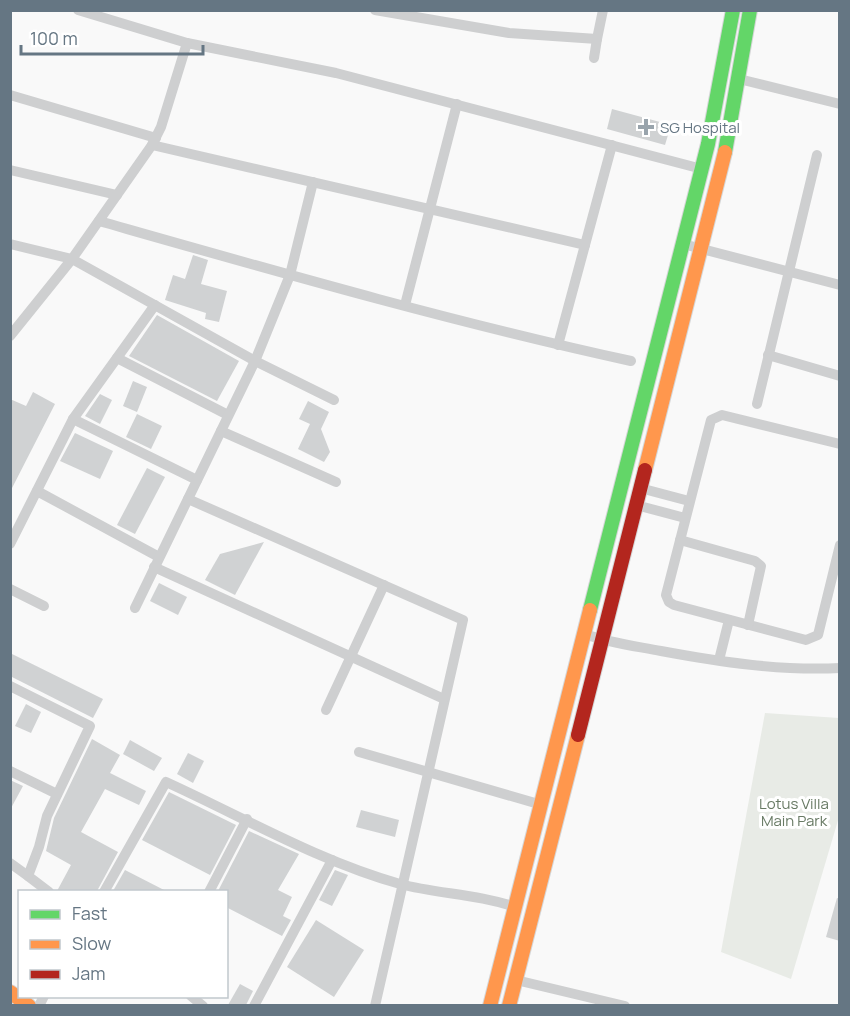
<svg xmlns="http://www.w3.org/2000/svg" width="850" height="1016" viewBox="0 0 850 1016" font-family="Manrope,sans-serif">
<rect width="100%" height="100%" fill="#f9f9f9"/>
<path fill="#e8ebe6" d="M765,713L839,718V817L791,979L721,952Z"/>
<g fill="#d0d2d3">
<path d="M612,109L671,125L665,145L607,129Z"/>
<path d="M193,255L208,260L201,284L227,291L219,322L205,319L206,313L165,300L173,275L185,279Z"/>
<path d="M157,315L239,361L217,401L129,356Z"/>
<path d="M133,381L147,387L137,412L123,406Z"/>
<path d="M33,392L55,404L10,492V399L26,406Z"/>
<path d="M100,394L112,400L100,424L85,416Z"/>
<path d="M308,401L329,412L321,429L330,452L324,462L298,449L310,424L299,419Z"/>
<path d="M137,414L162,426L151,449L126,437Z"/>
<path d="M75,433L113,451L100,479L60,461Z"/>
<path d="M147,468L165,477L135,534L117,525Z"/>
<path d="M264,542L235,595L205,580L220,554Z"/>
<path d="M159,583L187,597L178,615L150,601Z"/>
<path d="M10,653L103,699L93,718L10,676Z"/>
<path d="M26,704L41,712L31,733L15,726Z"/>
<path d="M92,739L120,755L110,773L146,791L139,805L105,789L81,832L118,852L97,891H57L71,865L46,851L54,818Z"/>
<path d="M130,740L162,758L154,771L123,754Z"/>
<path d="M188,753L204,761L193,783L177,774Z"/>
<path d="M10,780L23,786L10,810Z"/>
<path d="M169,792L236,825L210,875L142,840Z"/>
<path d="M361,810L399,820L395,837L356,827Z"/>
<path d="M249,831L299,854L278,890L292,897L283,916L291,920L282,936L226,907V891H218Z"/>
<path d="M125,870L166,891H113Z"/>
<path d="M335,870L348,875L332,906L319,900Z"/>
<path d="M837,898L840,899V941L826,937Z"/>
<path d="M316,920L364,950L334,997L287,967Z"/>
<path d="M240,984L253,991L246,1005H228Z"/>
</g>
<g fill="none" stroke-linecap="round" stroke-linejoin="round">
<g stroke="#d5d6d7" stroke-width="16">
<g id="fast">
<path d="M725,152L750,10"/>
<path d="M590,610L708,144L733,10"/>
</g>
</g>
<g stroke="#d5d6d7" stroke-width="16">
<g id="slow">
<path d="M645,470L725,152"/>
<path d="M10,992L29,1006"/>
<path d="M490,1006L590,610"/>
<path d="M509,1006L578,735"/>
</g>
</g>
<g stroke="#d5d6d7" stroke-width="16">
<path id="jam" d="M578,735L645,470"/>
</g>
<g stroke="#cecfd0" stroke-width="10">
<path d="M375,10L509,33L597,39L603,10"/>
<path d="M187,43L336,73L702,169"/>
<path d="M594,58L597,39"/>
<path d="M739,79L840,104"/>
<path d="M10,95L156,138"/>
<path d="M152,145L585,245"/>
<path d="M10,170L117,195"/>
<path d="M99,221C275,271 452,322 631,361"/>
<path d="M10,244L72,259L255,361L334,400"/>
<path d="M683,244L840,285"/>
<path d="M405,305L457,104"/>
<path d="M10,336L72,259L152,145L161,127L187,43L78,10"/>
<path d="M558,345L612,145"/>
<path d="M768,355L840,376"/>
<path d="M117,358L228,415"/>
<path d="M757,404L817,155"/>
<path d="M73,419L197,480"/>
<path d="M221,431L336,482"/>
<path d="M840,444L722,415L711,420L666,595L669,602L674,605L806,640L818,635L840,545"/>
<path d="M640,488L689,501"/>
<path d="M37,491L159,557"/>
<path d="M188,499L463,620L375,1006"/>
<path d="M636,505L685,518"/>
<path d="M680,540L755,561L761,566L748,625"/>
<path d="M10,544L73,419L155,305"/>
<path d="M154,567L444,699"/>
<path d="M10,589L44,606"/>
<path d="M135,608L255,361L290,275L313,182"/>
<path d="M585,634C609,643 635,646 661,651C720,662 780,671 840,668"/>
<path d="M719,660L729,620"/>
<path d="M10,686L90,726L47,816L39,847L28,876L49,892"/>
<path d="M326,710L384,585"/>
<path d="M359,752L542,805"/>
<path d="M10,771L57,794"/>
<path d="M10,863L28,876"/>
<path d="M104,892L166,782C243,817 318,861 400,884C438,894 478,894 515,907"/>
<path d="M209,892L247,819"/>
<path d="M516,980L625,1006"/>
<path d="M191,996L203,1006"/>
<path d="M39,1006L44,996"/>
<path d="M254,1006L332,860"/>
</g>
<use href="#fast" stroke="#63d668" stroke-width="14"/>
<use href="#slow" stroke="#ff974d" stroke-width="14"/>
<use href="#jam" stroke="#b3261e" stroke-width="14"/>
</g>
<path fill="#99a4ac" stroke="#fff" stroke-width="2" d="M643 118h6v6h6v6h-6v6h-6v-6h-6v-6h6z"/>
<g text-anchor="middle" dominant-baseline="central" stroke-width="6" stroke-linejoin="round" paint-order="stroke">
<g font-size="15" fill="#657683" stroke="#fff" text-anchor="start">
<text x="660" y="127">SG Hospital</text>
</g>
<g font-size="15" fill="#687a64" stroke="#fff">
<text x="794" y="803">Lotus Villa<tspan x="794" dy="17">Main Park</tspan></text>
</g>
</g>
<rect width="850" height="1016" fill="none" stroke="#657683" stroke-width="24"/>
<rect x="18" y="890" width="210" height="108" fill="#ffffff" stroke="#c1c8cd" stroke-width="1.5"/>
<rect x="30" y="910" width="30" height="9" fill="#63d668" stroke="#c1c8cd" stroke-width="1.5"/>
<text x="72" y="920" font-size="18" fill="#657683">Fast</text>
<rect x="30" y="940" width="30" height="9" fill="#ff974d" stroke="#c1c8cd" stroke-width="1.5"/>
<text x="72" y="950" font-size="18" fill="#657683">Slow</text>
<rect x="30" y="970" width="30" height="9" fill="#b3261e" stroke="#c1c8cd" stroke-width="1.5"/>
<text x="72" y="980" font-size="18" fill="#657683">Jam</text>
<path d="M21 45v9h182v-9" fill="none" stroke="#657683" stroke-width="3"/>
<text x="30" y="45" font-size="18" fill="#657683" stroke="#ffffff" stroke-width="4.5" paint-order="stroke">100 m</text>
</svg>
